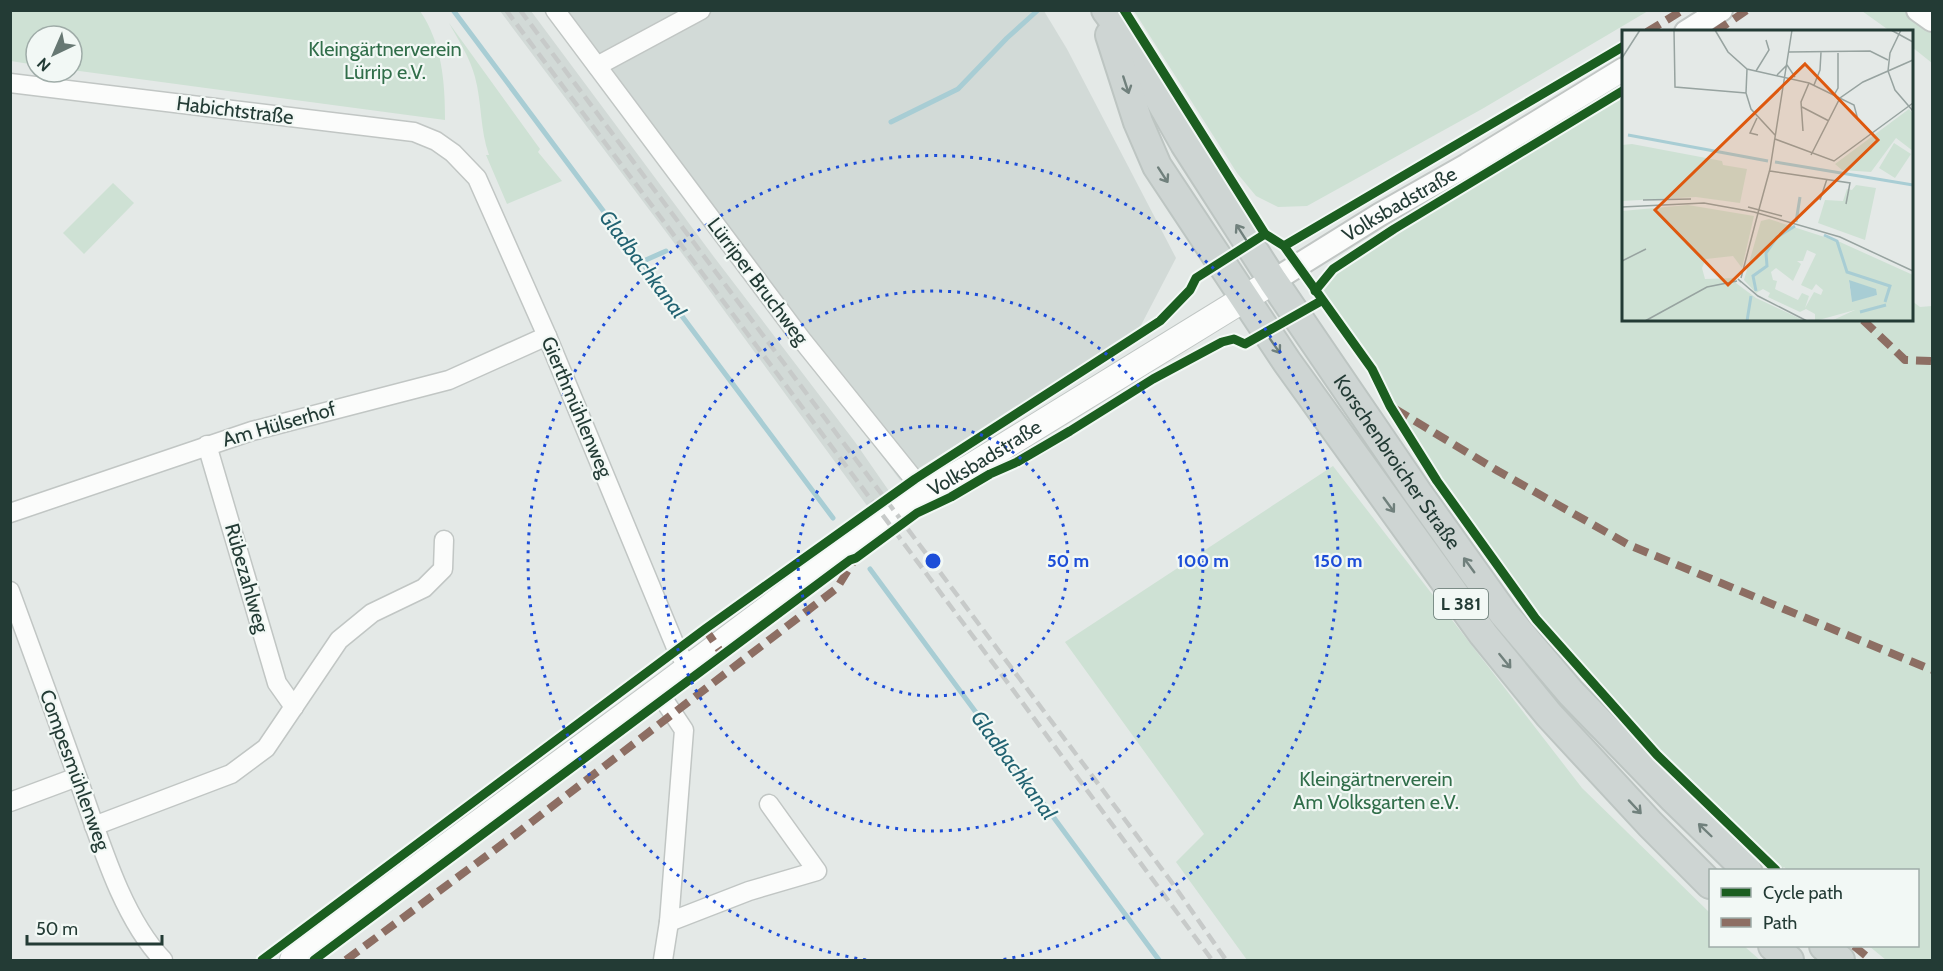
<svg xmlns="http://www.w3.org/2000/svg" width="1943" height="971" viewBox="0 0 1943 971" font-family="Cabin,sans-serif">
<rect width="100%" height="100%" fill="#e4e9e7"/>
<g fill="#d2dad7">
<path d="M500,11H531L714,257L855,442L889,491L868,507L696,272Z"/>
<path d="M545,11H1044L1067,49L1176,258L1138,331L900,480Z"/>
</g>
<g fill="#cee1d4">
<path d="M11,10L420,11C442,43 445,82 445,120L72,70V36H36V65L11,61Z"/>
<path d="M1134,11H1648L1482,109L1307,206L1278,207L1256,196L1237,173Z"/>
<path d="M1862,11H1932V63L1912,47V32L1890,31Z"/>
<path d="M449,23L540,149L538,152L562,181L507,204L486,155H489C480,130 482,103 475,77C470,58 459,41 449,23Z"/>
<path d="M1623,92L1624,320H1912V301L1920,307L1932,306V960H1886L1869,946H1918V870H1787L1784,867L1781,870H1776L1694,792L1536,619L1437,481L1323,290L1326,283L1349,261Z"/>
<path d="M113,183L134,203L84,254L63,233Z"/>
<path d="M1333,466L1582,788L1710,913V946H1744L1760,960H1247L1176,862L1204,834L1065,642Z"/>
</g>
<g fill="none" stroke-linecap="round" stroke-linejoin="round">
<g stroke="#a8cdd4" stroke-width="5">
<path d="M453,10L833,518"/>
<path d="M891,122L958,89L1007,38L1038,10"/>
<path d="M639,263L666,251"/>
<path d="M870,569L1159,960"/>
</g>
<g stroke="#c1c6c4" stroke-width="21">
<g id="minor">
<path d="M555,10L802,340L925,493"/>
<path d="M597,66L701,10"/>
<path d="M10,83L414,132L436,141L453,153L477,178L547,336L677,650L689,668"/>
<path d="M207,445L277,683L294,707"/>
<path d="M10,513L252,431L449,380L547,336"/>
<path d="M10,591C33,653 55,714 77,776C98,834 120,915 163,960"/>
<path d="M658,691L684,730L669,922L663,960"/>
<path d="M10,802L77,777"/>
<path d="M94,826L231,774L266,748L339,640L372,613L424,588L443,569L444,540"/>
<path d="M669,922L749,891L817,871L769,804"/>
</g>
</g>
<g stroke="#c1c6c4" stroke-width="26">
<g id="tertiary">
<path d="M1918,10L1932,20"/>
<path d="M1686,32L1721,10"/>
<path id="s1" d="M1273,281L1379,215L1467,165L1624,69"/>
</g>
</g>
<g stroke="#c0c6c4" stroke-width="28">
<g id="secondary">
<path id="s2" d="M293,960L658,691L910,502L969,468L1273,281"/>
</g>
</g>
<g stroke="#bdc5c2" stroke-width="32">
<g id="primary">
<path id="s3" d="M1106,10L1120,29L1185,144L1273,281L1417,492L1504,614L1571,693L1674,799L1747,870"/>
<path d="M1110,35L1138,122L1157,166L1287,362L1483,634L1549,715L1650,824L1710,884"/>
<path d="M1773,946L1789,960"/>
<path d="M1824,946L1840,960"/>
</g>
</g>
<use href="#minor" stroke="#fbfcfb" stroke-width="18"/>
<use href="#tertiary" stroke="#fbfcfb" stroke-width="22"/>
<use href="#secondary" stroke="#fbfcfb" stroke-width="26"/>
<use href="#primary" stroke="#ced5d3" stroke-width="28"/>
<g stroke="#c7cac9" stroke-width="4.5" stroke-dasharray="12 6" stroke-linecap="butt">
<path d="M506,10L1022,702L1212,960"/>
<path d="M520,10L1173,884L1226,960"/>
</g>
<g stroke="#8d6e63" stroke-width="8" stroke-dasharray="15 8" stroke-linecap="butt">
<path d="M1647,32L1683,10"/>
<path d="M1715,32L1747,10"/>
<path d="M1863,320L1905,360L1932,361"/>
<path d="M1395,409L1498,471L1629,545L1932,670"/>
<path d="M705,629L725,658"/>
<path d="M1854,946L1871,960"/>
<path d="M346,960L516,834L837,588L853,562"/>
</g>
<g stroke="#f2f8f5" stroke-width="13">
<g id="cycleway">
<path d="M1124,10L1265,234L1284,246L1372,369L1390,406L1437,481L1536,619L1657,755L1776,870"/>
<path d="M1284,246L1624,46"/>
<path d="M1315,291L1333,269L1394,229L1624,90"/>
<path d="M262,960L705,629L915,479L1160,321L1190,290L1196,278L1265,234"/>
<path d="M314,960L850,560L856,558L917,513L951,497L990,474L1017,462L1070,431L1153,379L1222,342L1234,339L1245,344L1321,301"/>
</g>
</g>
<use href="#cycleway" stroke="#1b5e20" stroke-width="9"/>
</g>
<defs><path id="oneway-shaft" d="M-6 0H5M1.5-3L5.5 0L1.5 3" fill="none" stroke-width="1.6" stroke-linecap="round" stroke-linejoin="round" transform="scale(1.5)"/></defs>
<g stroke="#70807c">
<use href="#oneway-shaft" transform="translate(1126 85) rotate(72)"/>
<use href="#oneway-shaft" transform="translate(1163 175) rotate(57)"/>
<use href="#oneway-shaft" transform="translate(1241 232) rotate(-123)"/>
<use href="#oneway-shaft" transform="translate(1275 346) rotate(55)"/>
<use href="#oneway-shaft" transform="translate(1389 505) rotate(54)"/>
<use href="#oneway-shaft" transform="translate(1469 565) rotate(-126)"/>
<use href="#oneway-shaft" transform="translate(1505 661) rotate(51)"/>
<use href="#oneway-shaft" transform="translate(1635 807) rotate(47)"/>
<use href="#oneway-shaft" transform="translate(1705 830) rotate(-136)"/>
</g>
<g fill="none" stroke="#1d4ed8" stroke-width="3" stroke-dasharray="3 6">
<circle cx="933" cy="561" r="135"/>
<circle cx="933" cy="561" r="270"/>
<path d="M866 960A405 405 0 1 1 1000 960"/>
</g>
<g text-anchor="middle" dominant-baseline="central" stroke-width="4.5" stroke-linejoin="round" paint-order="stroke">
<rect fill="#f2f8f5" stroke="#61746f" stroke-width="1.5" x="1434" y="589" width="54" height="30" rx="4.5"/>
<g font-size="18" font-weight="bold" fill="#233b35">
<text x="1461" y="604">L 381</text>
</g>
<g font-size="20" fill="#316e4a" stroke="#f2f8f5">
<text x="385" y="49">Kleingärtnerverein<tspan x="385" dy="23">Lürrip e.V.</tspan></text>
<text x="1376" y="779">Kleingärtnerverein<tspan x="1376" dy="23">Am Volksgarten e.V.</tspan></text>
</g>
<g font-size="20" fill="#233b35" stroke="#f2f8f5">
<text transform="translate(235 110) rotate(7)">Habichtstraße</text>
<text stroke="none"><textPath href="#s1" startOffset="148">Volksbadstraße</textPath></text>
<text transform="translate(758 281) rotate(53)">Lürriper Bruchweg</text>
<text transform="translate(577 407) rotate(67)">Gierthmühlenweg</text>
<text transform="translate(279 424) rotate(-16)">Am Hülserhof</text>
<text stroke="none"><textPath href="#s2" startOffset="855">Volksbadstraße</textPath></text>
<text stroke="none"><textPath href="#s3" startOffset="538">Korschenbroicher Straße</textPath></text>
<text transform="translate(247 578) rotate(74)">Rübezahlweg</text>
<text transform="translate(75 770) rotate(70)">Compesmühlenweg</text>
</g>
<g font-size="21" font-style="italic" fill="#226372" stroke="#f2f8f5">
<text transform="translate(643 264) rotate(53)">Gladbachkanal</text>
<text transform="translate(1014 765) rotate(54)">Gladbachkanal</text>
</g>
</g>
<g transform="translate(1622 30)">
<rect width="291" height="291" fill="#e4e9e7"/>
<path d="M287,79L291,84V121L274,108L249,142L220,140L213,134ZM272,113L289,124L273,148L257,138ZM10,114L100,131L101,135L125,139L118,173L74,167L0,171V115ZM234,155L254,158L243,210L196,193L203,170L221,171L225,159L230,160ZM66,175L132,186L120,238L111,226L84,229L80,238L83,249L114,248V253L134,268L183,291H0V181ZM147,189L218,212L291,245V291H209L233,280L193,291V284L184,279L178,282L146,267L148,263L141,259L134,263L122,250L139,191ZM185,220L194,224L179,255L190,260L194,254L201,260L199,265L192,262L183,278L187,266L180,263L176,270L153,259L155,251L151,250L149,242L154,238L171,251L179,234L175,231H181ZM227,252L255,265L230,271Z" fill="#cee1d4" fill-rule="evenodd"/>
<path d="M227,250L254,259L255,265L230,272Z" fill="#a8cdd4"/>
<path fill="none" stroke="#a8cdd4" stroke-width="3" d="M6,105L146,131M153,132L291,155M174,192L178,167M202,205L215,211L225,242L268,256L263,272M134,261L131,246L145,236L144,223L155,207L173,196M238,282L264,275M125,291L129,266"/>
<path fill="none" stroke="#97a3a0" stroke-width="1.5" d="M52,0L53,57L124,63M93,0L106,22L125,39L187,53L232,75L236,90M269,0L291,12M279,0L268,23L266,41L273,60L291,81M167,22L248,21L266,30M0,28L18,0M125,39L124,63L129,79L153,105M134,41L147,20L144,10M155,45L165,35L173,47M192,55L198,40L199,22M212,65L216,58V23M180,77L207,91M135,88L128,103L136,105M181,101L179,72L187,53M153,109L212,131L291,73M189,125L218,68L241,52L291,30M148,141L228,153L224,174M21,170L69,169M198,170L205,149M0,177L82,173L132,182L218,207L291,241M126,177L160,186M136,183L148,139L170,0M0,231L24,219M119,248L136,183M119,252L116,249L136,266L185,291M23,291L85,257L115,251"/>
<path fill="#de580e" fill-opacity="0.15" stroke="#de580e" stroke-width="3" d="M183,34L256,110L106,255L33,180Z"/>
<rect width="291" height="291" fill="none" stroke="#233b35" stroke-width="3"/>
</g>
<circle cx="933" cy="561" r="9" fill="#1d4ed8" stroke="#f2f8f5" stroke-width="3"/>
<g font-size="18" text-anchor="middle" font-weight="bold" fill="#1d4ed8" stroke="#f2f8f5" stroke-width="4.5" stroke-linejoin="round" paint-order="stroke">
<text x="1068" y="567">50 m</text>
<text x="1203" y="567">100 m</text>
<text x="1338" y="567">150 m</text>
</g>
<rect width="1943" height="971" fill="none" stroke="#233b35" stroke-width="24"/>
<rect x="1709" y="869" width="210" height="78" fill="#f2f8f5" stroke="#9faca8" stroke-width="1.5"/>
<rect x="1721" y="888" width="30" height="9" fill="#1b5e20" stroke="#9faca8" stroke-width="1.5"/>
<text x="1763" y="899" font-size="18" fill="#233b35">Cycle path</text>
<rect x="1721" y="918" width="30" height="9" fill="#8d6e63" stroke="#9faca8" stroke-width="1.5"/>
<text x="1763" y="929" font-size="18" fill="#233b35">Path</text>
<g transform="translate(54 54) rotate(224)"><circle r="28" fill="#f2f8f5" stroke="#9faca8" stroke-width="1.5"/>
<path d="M0-4.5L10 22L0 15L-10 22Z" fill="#677873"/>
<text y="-9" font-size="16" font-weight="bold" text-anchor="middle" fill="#233b35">N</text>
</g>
<path d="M27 935v9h135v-9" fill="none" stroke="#233b35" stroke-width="3"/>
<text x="36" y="935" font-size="18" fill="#233b35" stroke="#f2f8f5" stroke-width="4.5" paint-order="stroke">50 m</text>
</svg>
